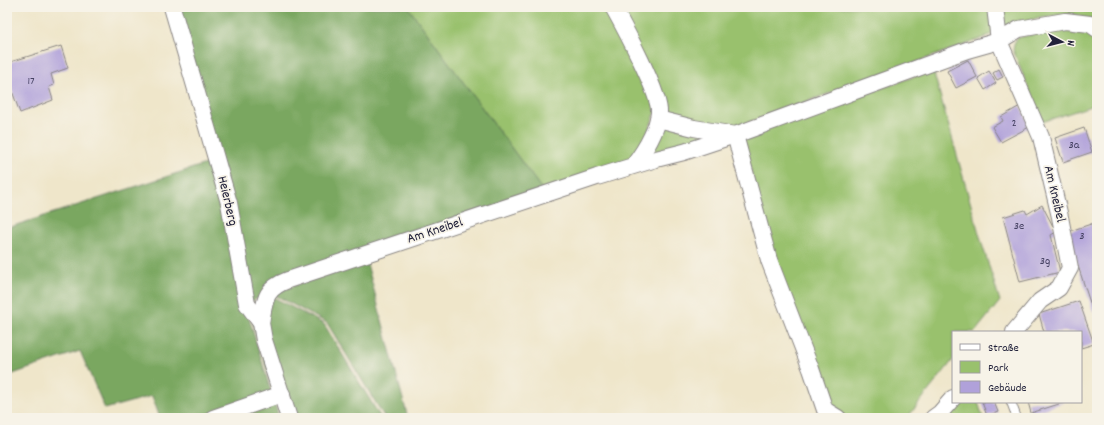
<svg xmlns="http://www.w3.org/2000/svg" width="1104" height="425" viewBox="0 0 1104 425" font-family="Dekko,sans-serif">
<rect width="100%" height="100%" fill="#f7f3e8"/>
<filter id="ink" filterUnits="userSpaceOnUse"><feTurbulence type="fractalNoise" baseFrequency=".025" numOctaves="2"/><feDisplacementMap in="SourceGraphic" scale="8" xChannelSelector="R" yChannelSelector="G"/><feConvolveMatrix kernelMatrix="1 2 1 2 8 2 1 2 1" color-interpolation-filters="sRGB"/></filter>
<filter id="wash" filterUnits="userSpaceOnUse"><feTurbulence type="fractalNoise" baseFrequency=".012" numOctaves="4" result="noise"/><feDisplacementMap in="SourceGraphic" scale="16" xChannelSelector="R" yChannelSelector="G"/><feGaussianBlur stdDeviation="0.9" result="paint"/><feColorMatrix in="noise" values="0 0 0 0 0 0 0 0 0 0 0 0 0 0 0 0 0 1.4 0 .05"/><feComposite in="paint" operator="in"/></filter>
<g filter="url(#wash)">
<rect width="100%" height="100%" fill="#efe6ca"/>
<g fill="#99c16d" stroke="#5e7254">
<path d="M408,7H1097V21L1072,14L1040,17L1009,27L978,40L727,130L656,112L637,157L543,191Z"/>
<path d="M1063,27L1092,32L1097,36V104L1042,122L1013,50L1014,45L1017,38Z"/>
<path d="M933,70L982,244L1000,301L975,332H953V360L907,418H841L829,407L772,258L743,137Z"/>
<path d="M663,124L709,135L642,161Z"/>
<path d="M957,402H978L983,418H940Z"/>
</g>
<g fill="#7aa760" stroke="#4e644e">
<path d="M174,7H408L543,191L271,292L248,303V315L279,418H160L152,396L105,409L80,351L7,376V228L218,160Z"/>
<path d="M366,260L408,418H385L327,323L273,294L316,277Z"/>
<path d="M271,296L324,324L381,418H282L248,306Z"/>
</g>
<g id="blocks">
<g fill="#b0a1da">
<path d="M61,46L68,68L51,74L54,85L49,87L53,100L20,113L7,77V63Z"/>
<path d="M968,60L977,77L956,88L947,71Z"/>
<path d="M999,69L1003,77L997,80L993,73Z"/>
<path d="M989,71L996,83L985,90L978,78Z"/>
<path d="M1020,106L1031,126L1001,142L992,127L1003,121L1001,117Z"/>
<path d="M1084,128L1092,152L1063,162L1055,138Z"/>
<path d="M1042,205L1056,232L1051,235L1060,272L1020,282L1003,217L1025,210L1027,214Z"/>
<path d="M1097,222V310L1093,312L1067,232Z"/>
<path d="M1079,301L1094,344L1081,348V332H1044L1039,314Z"/>
<path d="M982,402H994L998,412L987,416Z"/>
<path d="M1028,402H1065L1031,413Z"/>
</g>
</g>
</g>
<g filter="url(#ink)">
<use href="#blocks" fill-opacity="0" stroke="#888482" stroke-width="1"/>
<g fill="none" stroke-linecap="round" stroke-linejoin="round">
<g stroke="#888482" stroke-width="10">
<path id="lane" d="M1011,402L1017,418"/>
</g>
<g stroke="#888482" stroke-width="18">
<g id="street">
<path d="M172,7L229,203L247,304L261,323L264,340L289,418"/>
<path d="M613,7C623,25 661,95 659,113C657,132 645,150 634,165"/>
<path d="M995,7L999,41L1041,137L1060,217L1070,268L1059,288L1040,301L1014,332"/>
<path d="M658,119L694,128L735,135L769,260L811,369L825,410L838,418"/>
<path d="M261,323C265,300 264,289 288,280L597,177L656,159L684,152L735,135L967,50L999,41L1019,29L1065,21L1090,24L1097,29"/>
<path d="M213,418L282,394"/>
<path d="M933,418L940,413L953,398"/>
</g>
</g>
<use href="#lane" stroke="#fff" stroke-width="8"/>
<use href="#street" stroke="#fff" stroke-width="16"/>
</g>
</g>
<g text-anchor="middle" dominant-baseline="central" stroke-width="3.5" stroke-linejoin="round" paint-order="stroke">
<g font-size="12" fill="#464263">
<text x="31" y="81">17</text>
<text x="1014" y="123">2</text>
<text x="1074" y="145">3a</text>
<text x="1019" y="226">3e</text>
<text x="1082" y="236">3</text>
<text x="1045" y="261">3g</text>
</g>
<g font-size="14" fill="#22223b" stroke="#f7f3e8">
<text transform="translate(1054 194) rotate(77)">Am Kneibel</text>
<text transform="translate(227 201) rotate(77)">Heierberg</text>
<text transform="translate(435 231) rotate(-18)">Am Kneibel</text>
</g>
</g>
<rect width="1104" height="425" fill="none" stroke="#f7f3e8" stroke-width="24"/>
<rect x="952" y="331" width="130" height="72" fill="#f7f3e8" stroke="#a29fa3"/>
<rect x="960" y="344" width="20" height="6" fill="#ffffff" stroke="#a29fa3"/>
<text x="988" y="351" font-size="12" fill="#22223b">Straße</text>
<rect x="960" y="361" width="20" height="12" fill="#99c16d" stroke="#a29fa3"/>
<text x="988" y="371" font-size="12" fill="#22223b">Park</text>
<rect x="960" y="381" width="20" height="12" fill="#b0a1da" stroke="#a29fa3"/>
<text x="988" y="391" font-size="12" fill="#22223b">Gebäude</text>
<g transform="translate(1062 42) rotate(97)" stroke="#f7f3e8" stroke-width="3" paint-order="stroke">
<path d="M0-3L7 15L0 10L-7 15Z" fill="#22223b"/>
<text y="-6" font-size="11" font-weight="bold" text-anchor="middle" fill="#22223b">N</text>
</g>
</svg>
